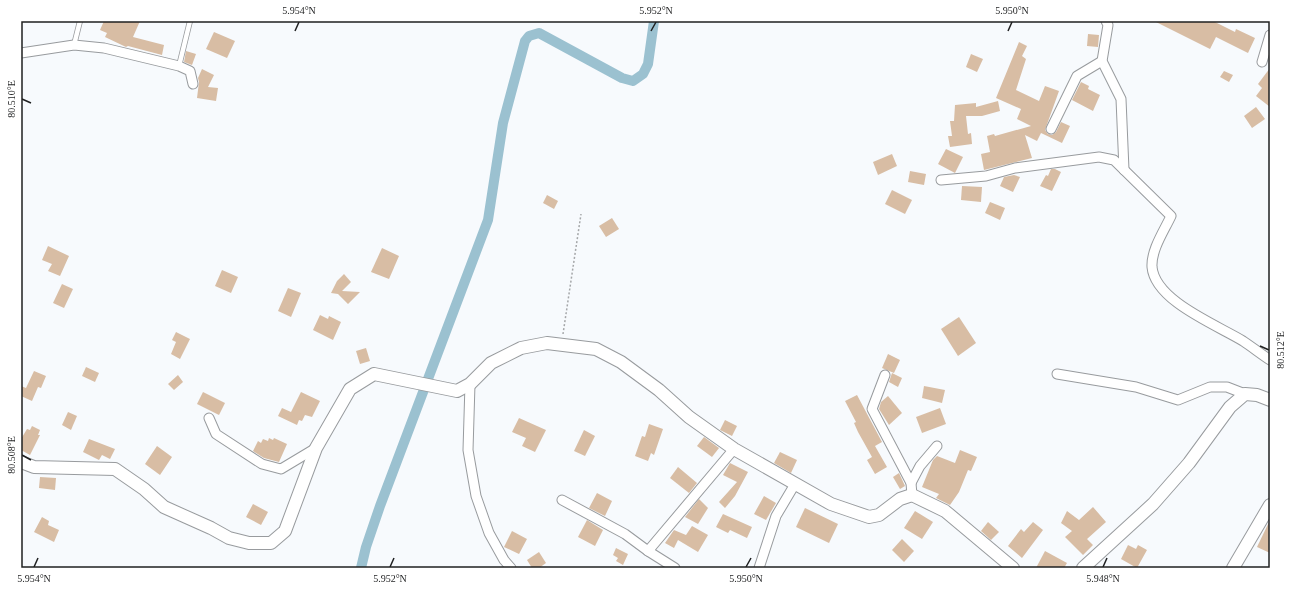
<svg xmlns="http://www.w3.org/2000/svg" width="1291" height="589" viewBox="0 0 1291 589" font-family="'Times New Roman',serif">
<rect width="100%" height="100%" fill="#f7fafd"/>
<g fill="none" stroke-linecap="round" stroke-linejoin="round">
<path stroke="#9bc1d0" stroke-width="10" d="M361,568L366,547L380,506L488,220L503,123L525,41L529,36L539,33L622,78L633,81L643,74L648,64L654,21"/>
</g>
<g fill="#d8bda4">
<path d="M104,21H140L133,37L164,45L162,55L128,46L126,47L105,37L107,33L100,30Z"/>
<path d="M1154,21H1213L1235,32L1236,29L1255,38L1248,53L1216,37L1210,49Z"/>
<path d="M214,32L235,41L227,58L206,49Z"/>
<path d="M1088,34L1099,35L1098,47L1087,46Z"/>
<path d="M1019,42L1027,46L1022,56L1026,59L1016,90L1039,101L1045,86L1059,91L1045,130L1048,134L1052,135L1056,132L1061,122L1070,126L1062,143L1041,133L1037,141L1025,135L1032,158L984,170L981,154L990,152L987,136L994,134L995,136L1031,126L1017,119L1021,109L996,98Z"/>
<path d="M186,51L196,54L192,65L184,62Z"/>
<path d="M971,54L983,59L977,72L966,67Z"/>
<path d="M1270,68V107L1256,96L1262,88L1258,84Z"/>
<path d="M202,69L214,75L208,87L218,88L216,101L197,98L199,82L198,78Z"/>
<path d="M1224,71L1233,75L1229,82L1220,77Z"/>
<path d="M1081,82L1089,86L1088,89L1100,95L1093,111L1072,100Z"/>
<path d="M998,101L1000,111L982,116H966L968,134L971,133L972,144L950,147L948,136H952L950,121H954L955,105L976,103V107Z"/>
<path d="M1256,107L1265,119L1252,128L1244,116Z"/>
<path d="M946,149L963,157L955,173L938,164Z"/>
<path d="M892,154L897,166L878,175L873,162Z"/>
<path d="M1051,169H1055L1061,172L1052,191L1040,186L1046,175L1048,176Z"/>
<path d="M910,171L926,174L924,185L908,182Z"/>
<path d="M1014,175L1020,177L1013,192L1000,186L1004,177Z"/>
<path d="M962,186L982,187L981,202L961,200Z"/>
<path d="M892,190L912,200L905,214L885,204Z"/>
<path d="M547,195L558,201L554,209L543,203Z"/>
<path d="M990,202L1005,208L1000,220L985,213Z"/>
<path d="M612,218L619,229L606,237L599,226Z"/>
<path d="M48,246L69,256L60,276L48,271L52,264L42,260Z"/>
<path d="M382,248L399,256L389,279L371,272Z"/>
<path d="M222,270L238,277L231,293L215,286Z"/>
<path d="M344,274L351,282L342,291L360,292L348,304L338,294L331,293L337,281Z"/>
<path d="M62,284L73,289L64,308L53,303Z"/>
<path d="M288,288L301,293L291,317L278,311Z"/>
<path d="M320,315L328,319L329,316L341,322L333,340L313,330Z"/>
<path d="M959,317L976,343L958,356L941,329Z"/>
<path d="M176,332L190,339L180,359L171,354L176,342L172,340Z"/>
<path d="M366,348L370,361L360,364L356,351Z"/>
<path d="M888,354L900,360L894,373L882,368Z"/>
<path d="M86,367L99,373L95,382L82,376Z"/>
<path d="M34,371L46,376L41,388L38,387L32,401L21,396V386L26,388Z"/>
<path d="M892,373L902,378L898,387L889,382Z"/>
<path d="M178,375L183,382L174,390L168,384Z"/>
<path d="M924,386L945,390L942,403L922,398Z"/>
<path d="M203,392L225,403L219,415L197,404Z"/>
<path d="M301,392L320,401L312,417L305,415L302,421L299,420L297,425L278,416L282,408L291,412Z"/>
<path d="M857,395L882,442L875,446L887,467L875,474L867,460L872,457L858,432L854,423L856,422L845,401Z"/>
<path d="M888,396L902,413L889,425L879,409L881,402Z"/>
<path d="M940,408L946,424L922,433L916,417Z"/>
<path d="M68,412L77,416L71,430L62,425Z"/>
<path d="M519,418L546,430L535,452L522,446L526,438L512,432Z"/>
<path d="M725,420L737,426L732,436L720,430Z"/>
<path d="M649,424L663,429L654,455L651,453L648,461L635,456L642,436L645,437Z"/>
<path d="M32,426L40,430L38,435H40L30,455L21,450V439L27,429L30,430Z"/>
<path d="M584,430L595,436L585,456L574,451Z"/>
<path d="M704,437L719,448L712,457L697,446Z"/>
<path d="M269,438L273,440L274,438L287,444L279,462L264,458L253,451L258,441L261,443L263,439L268,441Z"/>
<path d="M89,439L115,449L110,459L102,455L99,460L83,452Z"/>
<path d="M157,446L172,457L160,475L145,464Z"/>
<path d="M960,450L977,457L971,471L968,470L959,492L950,505L936,498L939,494L922,487L933,460L937,456L955,463Z"/>
<path d="M780,452L797,460L791,473L774,463Z"/>
<path d="M730,463L748,472L735,496L725,508L719,502L737,482L723,475Z"/>
<path d="M678,467L697,483L689,493L670,478Z"/>
<path d="M899,473L905,486L900,489L893,477Z"/>
<path d="M40,477L56,478L55,490L39,488Z"/>
<path d="M597,493L612,501L605,516L589,508Z"/>
<path d="M764,496L776,503L766,520L754,514Z"/>
<path d="M699,499L708,508L698,524L685,517Z"/>
<path d="M253,504L268,512L261,525L246,517Z"/>
<path d="M1093,507L1106,522L1087,539L1093,545L1083,555L1065,537L1072,531L1061,523L1067,511L1079,520Z"/>
<path d="M805,508L838,524L829,543L796,527Z"/>
<path d="M915,511L933,522L922,539L904,528Z"/>
<path d="M723,514L752,527L747,538L730,530L728,533L716,527Z"/>
<path d="M42,517L49,521L48,525L59,530L54,542L34,532Z"/>
<path d="M587,520L603,530L595,546L578,537Z"/>
<path d="M1270,520V553L1257,547Z"/>
<path d="M988,522L999,532L991,540L981,531Z"/>
<path d="M1033,522L1043,530L1022,558L1008,546L1021,529L1024,532Z"/>
<path d="M692,526L708,535L698,552L678,540L674,548L665,543L674,530L686,535Z"/>
<path d="M512,531L527,539L519,554L504,547Z"/>
<path d="M902,539L914,551L904,562L892,550Z"/>
<path d="M1128,545L1136,549L1138,545L1147,550L1137,568L1121,559Z"/>
<path d="M616,548L628,554L623,565L616,561L618,558L613,555Z"/>
<path d="M1045,551L1067,563L1064,568H1036Z"/>
<path d="M539,552L546,563L539,568H532L527,560Z"/>
</g>
<g fill="none" stroke-linecap="round" stroke-linejoin="round">
<g stroke="#989b9e" stroke-width="6">
<g id="lane">
<path d="M74,45L80,21"/>
<path d="M179,66L190,21"/>
</g>
</g>
<g stroke="#989b9e" stroke-width="11">
<g id="street">
<path d="M1106,21L1108,25L1102,61L1121,99L1124,170"/>
<path d="M21,53L74,45L104,48L179,66L190,71L193,84"/>
<path d="M1262,62L1270,35"/>
<path d="M1051,129L1077,76L1102,61"/>
<path d="M941,180L986,176L1015,168L1099,157L1114,160L1171,216C1164,231 1151,250 1152,267C1155,301 1217,325 1243,341C1252,347 1261,354 1270,360"/>
<path d="M1057,374L1136,387L1178,400L1210,387H1227L1245,394"/>
<path d="M885,375L872,409L911,483L912,495"/>
<path d="M470,384L468,450L476,496L489,533L504,560L511,568"/>
<path d="M209,418L216,434L262,464L281,469L316,448"/>
<path d="M911,483L920,466L937,446"/>
<path d="M562,500L625,534L648,551L675,568"/>
<path d="M648,551L734,449"/>
<path d="M759,568L776,516L795,484"/>
</g>
</g>
<g stroke="#989b9e" stroke-width="14">
<g id="secondary">
<path d="M21,462L34,467L115,469L144,489L164,507L211,528L229,538L249,543H271L285,531L316,448L350,389L374,374L457,391L470,384L491,363L521,348L547,343L596,349L621,362L659,390L689,417L734,449L831,504L869,517L879,515L900,499L912,495L945,511L1013,568"/>
<path d="M1083,568L1153,504L1189,463L1230,407L1245,394L1257,395L1270,400"/>
<path d="M1233,568L1270,505"/>
</g>
</g>
<path stroke="#a5a7a9" stroke-width="1.5" stroke-dasharray="2 2" stroke-linecap="butt" d="M563,334L581,214"/>
<use href="#lane" stroke="#fff" stroke-width="4.5"/>
<use href="#street" stroke="#fff" stroke-width="9"/>
<use href="#secondary" stroke="#fff" stroke-width="12"/>
</g>
<path fill="none" stroke="#1f2021" stroke-width="1.5" d="M295,31L299,22M651,31L656,22M1008,31L1012,22M22,99L31,103M1260,346L1269,350M22,455L31,460M34,567L38,558M390,567L394,558M746,567L751,558M1103,567L1107,558"/>
<rect width="1291" height="589" fill="none" stroke="#ffffff" stroke-width="44"/>
<rect x="22" y="22" width="1247" height="545" fill="none" stroke="#1f2021" stroke-width="1.5"/>
<g font-size="10" text-anchor="middle" fill="#1f2021">
<text x="299" y="14">5.954°N</text>
<text x="656" y="14">5.952°N</text>
<text x="1012" y="14">5.950°N</text>
<text transform="translate(11 99) rotate(-90)" y="4">80.510°E</text>
<text transform="translate(1280 350) rotate(-90)" y="4">80.512°E</text>
<text transform="translate(11 455) rotate(-90)" y="4">80.508°E</text>
<text x="34" y="582">5.954°N</text>
<text x="390" y="582">5.952°N</text>
<text x="746" y="582">5.950°N</text>
<text x="1103" y="582">5.948°N</text>
</g>
</svg>
